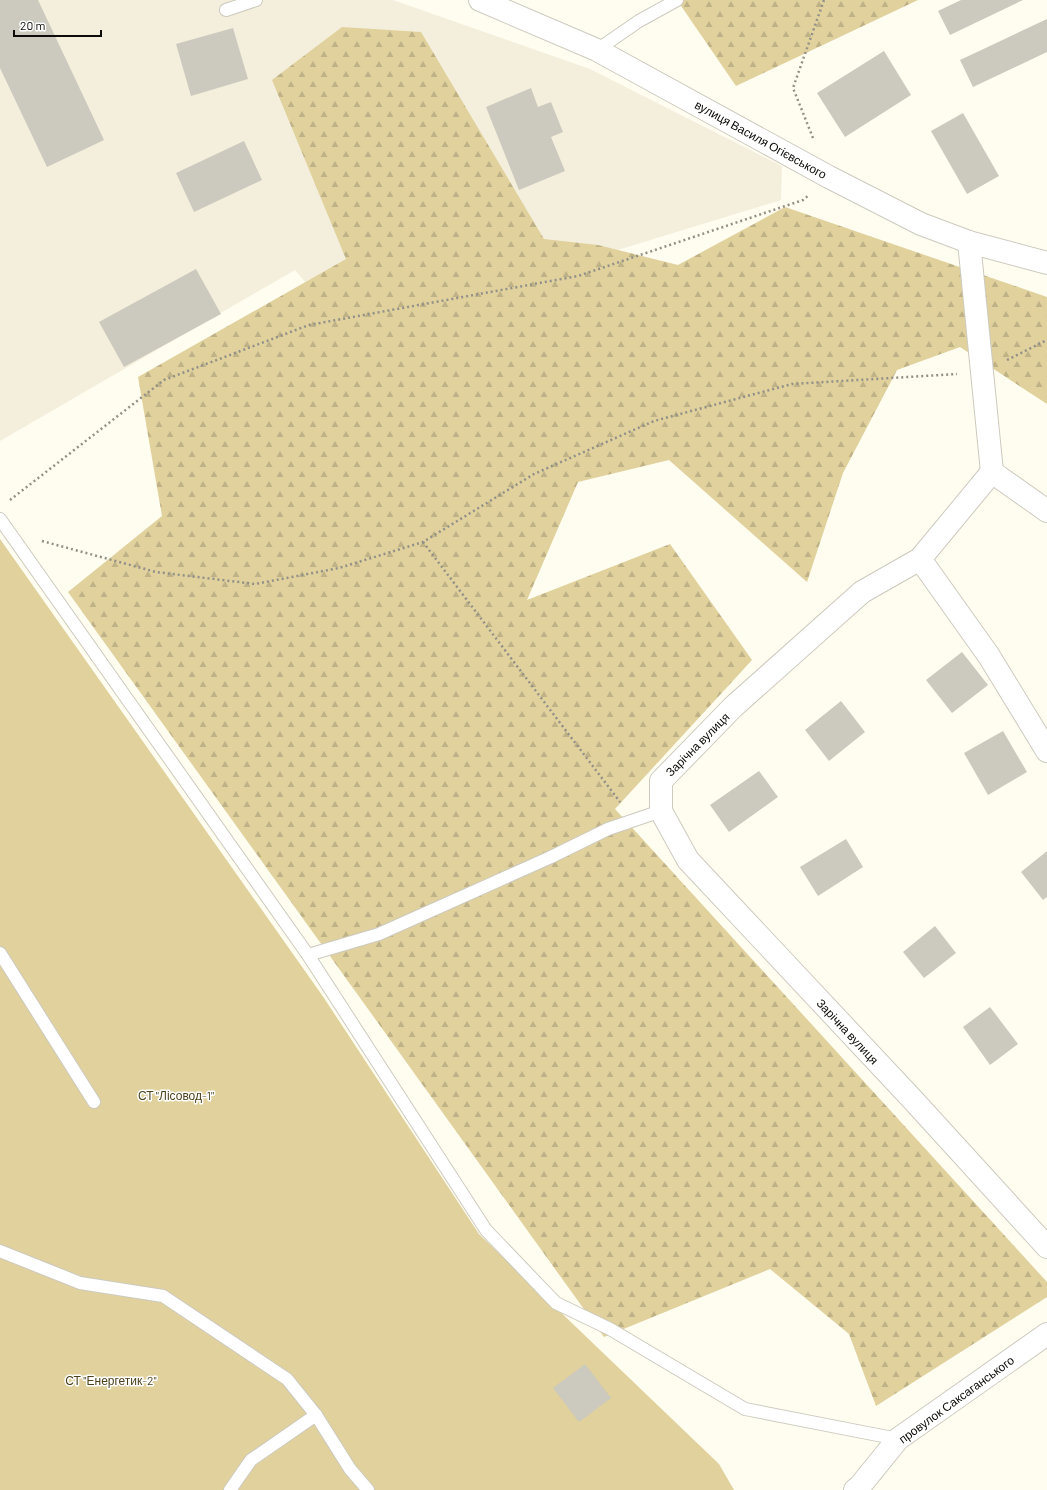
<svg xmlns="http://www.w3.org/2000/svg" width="1047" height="1490" viewBox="0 0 1047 1490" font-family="Barlow,sans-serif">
<defs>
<pattern id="forest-firs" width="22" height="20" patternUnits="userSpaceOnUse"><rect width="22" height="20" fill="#e0d19d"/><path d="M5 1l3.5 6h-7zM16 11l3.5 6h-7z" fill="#bfb286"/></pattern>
</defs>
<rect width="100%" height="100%" fill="#fffcf0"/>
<path fill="#f4efdc" d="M0,0H393L590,69L782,166L781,200L572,264L332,313L295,270L0,441Z"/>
<path fill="#e0d19d" d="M0,539L324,998L479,1234L719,1464L734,1490H0Z"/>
<g fill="url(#forest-firs)">
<path d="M677,0H918L736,86Z"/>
<path d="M342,27L421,32L544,239L598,245L678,265L785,207L1047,297V404L960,347L897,370L843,473L807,582L669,460L578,482L527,600L670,544L752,660L615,809L1047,1282V1297L876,1406L849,1334L770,1269L604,1337L68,592L162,516L138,377L346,259L272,80Z"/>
</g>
<g fill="#ccc9be">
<path d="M0,0H38L104,140L47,167L0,68Z"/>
<path d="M961,0H1023L950,35L938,11Z"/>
<path d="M1047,19V52L973,87L960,60Z"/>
<path d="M233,28L248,79L191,96L176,44Z"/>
<path d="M884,51L911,95L845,137L817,93Z"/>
<path d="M531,88L538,107L551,102L563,132L551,137L565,171L519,190L486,107Z"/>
<path d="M963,113L999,176L967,194L931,131Z"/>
<path d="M244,141L262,180L194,212L176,173Z"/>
<path d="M196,269L221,314L124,367L99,322Z"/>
<path d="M962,652L988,685L952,713L926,680Z"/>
<path d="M841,701L865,732L829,761L805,730Z"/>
<path d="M1003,731L1027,772L988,795L964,753Z"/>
<path d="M759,771L778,797L729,832L710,805Z"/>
<path d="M846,839L863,867L818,896L800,867Z"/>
<path d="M1047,851V897L1043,900L1021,872Z"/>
<path d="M935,926L956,953L924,978L903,952Z"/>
<path d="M990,1007L1018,1044L990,1065L963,1027Z"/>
<path d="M585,1364L611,1398L579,1422L553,1388Z"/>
</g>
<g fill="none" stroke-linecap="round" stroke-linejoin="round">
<g stroke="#cdcabf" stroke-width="14">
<g id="lane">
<path d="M226,10L256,0"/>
<path d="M597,50L639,21L677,0"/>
<path d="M0,519L308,955L486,1230L556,1303L610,1329L745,1409L898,1439"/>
<path d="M0,953L94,1102"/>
<path d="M308,955L379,934L551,857L608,829L661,811"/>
<path d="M0,1251L80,1283L163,1296L287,1379L316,1415L350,1469L368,1490"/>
<path d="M230,1490L251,1460L316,1415"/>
</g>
</g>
<g stroke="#cdcabf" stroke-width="24">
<g id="street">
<path d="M480,0L597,50L829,177L921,224L969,242L1047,263"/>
<path d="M969,242L992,472L920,559L862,592L733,707L661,781V811L688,860L913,1100L1047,1247"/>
<path d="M992,472L1047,511"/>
<path d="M920,559L989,656L1047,751"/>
<path d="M855,1490L860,1486L898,1439L1047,1334"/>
</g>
</g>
<g stroke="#939088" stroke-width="2.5" stroke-dasharray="2 3" stroke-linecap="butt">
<path d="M813,138L793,88L824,0"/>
<path d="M1007,360L1047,340"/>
<path d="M10,500L164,380L309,325L578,276L803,200L809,195"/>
<path d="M42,541L156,572L255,584L339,568L423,542L534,474L654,421L792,384L957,374"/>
<path d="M423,542L620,802"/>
</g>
<use href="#lane" stroke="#fff" stroke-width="12"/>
<use href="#street" stroke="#fff" stroke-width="22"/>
</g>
<g text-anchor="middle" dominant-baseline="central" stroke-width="3" stroke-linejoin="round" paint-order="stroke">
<g font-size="12" fill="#0c0b08" stroke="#fff">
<text transform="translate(761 139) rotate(29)">вулиця Василя Огієвського</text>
<text transform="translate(697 744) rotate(-45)">Зарічна вулиця</text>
<text transform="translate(848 1031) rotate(47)">Зарічна вулиця</text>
<text transform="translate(956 1399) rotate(-36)">провулок Саксаганського</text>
</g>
<g font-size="12" fill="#4d421c" stroke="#fff">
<text x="176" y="1095">СТ "Лісовод-1"</text>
<text x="111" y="1380">СТ "Енергетик-2"</text>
</g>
</g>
<path d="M14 30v6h87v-6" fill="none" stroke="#0c0b08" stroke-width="2"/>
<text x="20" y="30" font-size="12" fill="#0c0b08" stroke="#ffffff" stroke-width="3" paint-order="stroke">20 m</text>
</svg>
